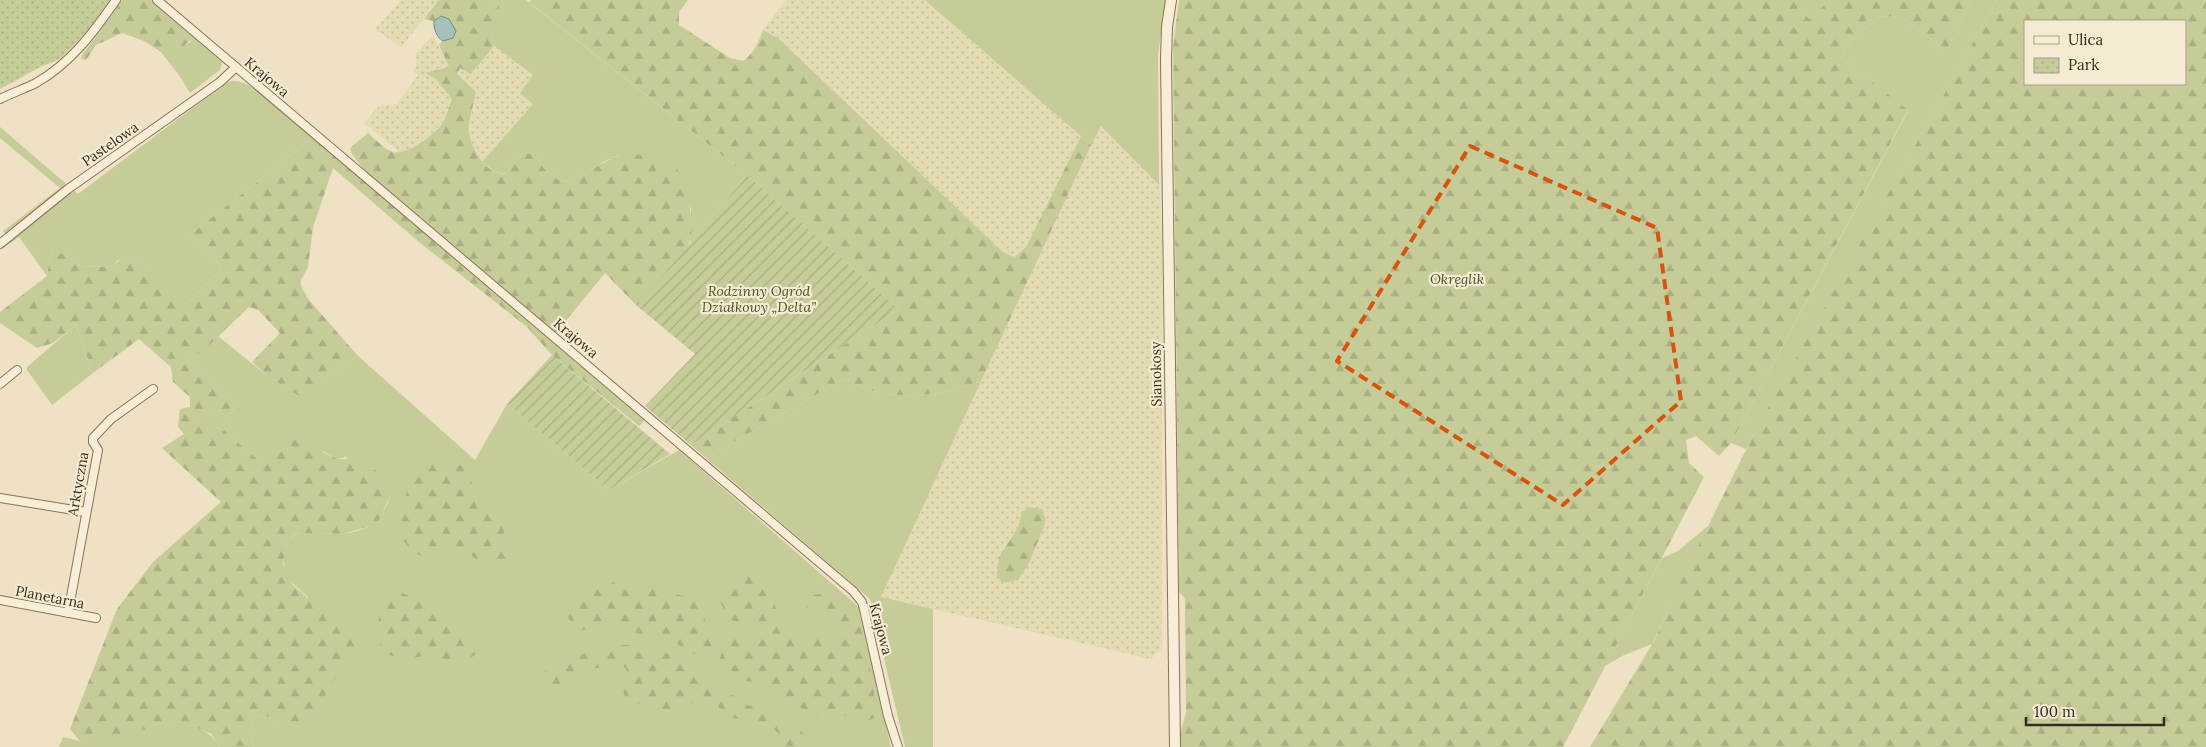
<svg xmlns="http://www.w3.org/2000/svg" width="2206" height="747" viewBox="0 0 2206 747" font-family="Lora,serif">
<defs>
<pattern id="farmland-dots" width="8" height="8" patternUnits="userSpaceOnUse" patternTransform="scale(1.25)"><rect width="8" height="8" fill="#e3dbb1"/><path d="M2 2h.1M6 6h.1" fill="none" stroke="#c4bc98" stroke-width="1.8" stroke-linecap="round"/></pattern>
<pattern id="forest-firs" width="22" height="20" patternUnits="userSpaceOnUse" patternTransform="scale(1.25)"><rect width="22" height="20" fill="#c5cc98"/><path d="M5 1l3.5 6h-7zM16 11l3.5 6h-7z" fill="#aaaf83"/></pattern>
<pattern id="park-dots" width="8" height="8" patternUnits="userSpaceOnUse" patternTransform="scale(1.25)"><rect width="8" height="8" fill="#c5cc98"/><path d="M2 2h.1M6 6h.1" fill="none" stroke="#aaaf83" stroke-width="1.8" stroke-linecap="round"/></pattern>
<pattern id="garden-furrows" width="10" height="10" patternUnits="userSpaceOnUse" patternTransform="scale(1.25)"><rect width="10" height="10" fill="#c5cc98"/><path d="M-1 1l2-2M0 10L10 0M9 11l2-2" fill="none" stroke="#aaaf83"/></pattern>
</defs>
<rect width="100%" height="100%" fill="#eee1c4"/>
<g fill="url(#farmland-dots)">
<path d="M402,0H439L401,47L375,29Z"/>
<path d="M786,0H925L1081,136L1026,247L1014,257L1003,252L778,38L763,30Z"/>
<path d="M433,35L449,67L436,79L452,99L442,123L434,132L414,147L401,153L364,123L379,106L397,104L418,75L413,71L416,67V54Z"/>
<path d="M495,45L533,75V104L482,162L473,149L469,127L476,92L456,74L460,68L472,74Z"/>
<path d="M1101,126L1159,185L1160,191L1162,244V648L1151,659L881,597L1093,139Z"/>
</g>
<g fill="#c5cc98">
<path d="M494,0H526L747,175L690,243L691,208L646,156C634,155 618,154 607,160C592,168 581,179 564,182C560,180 554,177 550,174C539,166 539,152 523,153L506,174L495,172L482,162L533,104L520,93L533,75L495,46L492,34L498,2Z"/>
<path d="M925,0H1166L1158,54L1159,185L1101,126L1091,145Z"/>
<path d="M1792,0H1830L1809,20Z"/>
<path d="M1970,0H1997L1746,449L1731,443L1908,111L1842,58L1849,43L1880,16L1901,17L1947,51Z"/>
<path d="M191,33L218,56L222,62L220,70L190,93L181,78L161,52L184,46L191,42Z"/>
<path d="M232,81C254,79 296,121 315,136L191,234L223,267L185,305L135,256L118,260L114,265L106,267L79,266L64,254L51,251L47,276L19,237L11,243L3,231L60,188L0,138V127L78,194L227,82Z"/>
<path d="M76,325L93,373L52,405L27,370V367Z"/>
<path d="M218,336L270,378L301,396L358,356L475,460L507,404L609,490L679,450L860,608L891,747H254L249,729L256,717L262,715L300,727L308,597C291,583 280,573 285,549C287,542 290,536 297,534C308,530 320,533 331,534C360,535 382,525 390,496L346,457L337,459L323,451L270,465L259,461L224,430L199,421L205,407L208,405L228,417L234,409L188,361Z"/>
<path d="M845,378C852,382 861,388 869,390C906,400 945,395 981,381L881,597L933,609V747H905L870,599L706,458Z"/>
<path d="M1708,526L1652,644L1622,656L1605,666L1662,558L1678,551Z"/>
<path d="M175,721C193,725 210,730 220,747H59L63,737L80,741Z"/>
</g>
<g fill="url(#forest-firs)" fill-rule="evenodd">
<path d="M122,0H151L191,33L193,38L184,46L161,52L144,41L122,33L96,45L86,60L81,59L82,55Z"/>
<path d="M439,0H494L498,2L501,21L492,34L495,45L471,74L460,68L457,74L476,92C474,103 470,115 469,127C469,147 484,174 506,174L523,153C539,152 539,166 550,174C554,177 560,180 564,182C588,177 604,156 630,154C640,154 670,159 676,168C687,181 697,230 688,245C685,251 679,257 674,262C662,277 650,292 637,306L605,273L555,334L369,176L352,154L350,148L368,133C375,139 385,150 393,152C406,156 434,135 442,124C446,117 449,107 452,99L436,79L425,73L449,67L439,45L443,41L453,38L441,16L434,21L424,19Z"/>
<path d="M531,0H688L679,12V25L730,58L744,61C754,52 759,42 763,30L778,38L1003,252L1014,257L1026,247L1081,136L1091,145L981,381C945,395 906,400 869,390C861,388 852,382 845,378L706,458L691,445L899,309L747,175L529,2Z"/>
<path d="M1179,0H1792L1809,19L1830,0H1970L1947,51L1901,17L1880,16L1849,43L1842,58L1908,110L1731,443L1719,456L1696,436L1686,440L1689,463L1704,477L1563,747H1180V734L1186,713L1185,599L1179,592L1173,47Z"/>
<path d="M1997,0H2206V747H1590L1654,641L1687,568L1760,422ZM2025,21H2185V84H2025Z"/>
<path d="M315,136L647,418L639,426L552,355L527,327L419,242L333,168L313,227L308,267L301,280V286L309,300L358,356L301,397L270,378L252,362L280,333L258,310L249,307L206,348L188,361L234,409L228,417L208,405L205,407L199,421L224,430L259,461L269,464V452L298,439L337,459H358L369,466L378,472L387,486L390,496L380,519L370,526L344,534L299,533L292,536L286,545L283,564L293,585L357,643L308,723L300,727L262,715L256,717L249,729L254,747H220L211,734L193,726L175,721L121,736L80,741L70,729L117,609L153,562L221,502L162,448L184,434L178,427L180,409L190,407V397L173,382L171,367L139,339L93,373L76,325L53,343L37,348L0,323V312L47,276L51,251L64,254L79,266L106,267L114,265L123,257L135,256L186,304L223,267L191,234Z"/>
<path d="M453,463L467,467C470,475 477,505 480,508C492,519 500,510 509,526L500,538L512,565L501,570L476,559L463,549H449L433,558L415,554L396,532L405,514L407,481L433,464Z"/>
<path d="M1029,507L1042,509L1046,521L1029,563L1018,580L1002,583L997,575L999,557L1018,528L1022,512Z"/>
<path d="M741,570L766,575L784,636L834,637L843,629L806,607L811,595C829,593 836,593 850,605C864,616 875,697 877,717L865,722L841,714L815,715L793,704L780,691L738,678L719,660L728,637L749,643L755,629L729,619L717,596Z"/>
<path d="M620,579L661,592L686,596L706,604L705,624L720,639L713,650L700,656L686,650L671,640L643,635L611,625L577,631L566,614L587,594Z"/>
<path d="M398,591C425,602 464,627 478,653L450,671L440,673L429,659L422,656L410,659L383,654C374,628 376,607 398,591Z"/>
<path d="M608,645H642L680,658L746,704L800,728L810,747H782L784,738L770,726L733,718L713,703L700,697C685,711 682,711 661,712V703L652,698L637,704L625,697L620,680L628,672L621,663L592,669L558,696L545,691L540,673L573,657Z"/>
</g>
<path fill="url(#park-dots)" d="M0,0H111L87,32L60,59L40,67L0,89Z"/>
<g fill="url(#garden-furrows)">
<path d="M747,175L899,309L691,445L645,406L695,354L637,306Z"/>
<path d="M552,355L670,454L609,490L507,404Z"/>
</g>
<path fill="#a6c1b9" stroke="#6d8f86" d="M441,16L449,19L456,31L453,38L443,41C437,38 433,28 434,21Z"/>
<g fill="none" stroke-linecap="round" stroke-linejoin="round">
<g stroke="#88735b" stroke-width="10">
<g id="minor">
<path d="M157,0L853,591L862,602L864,609L888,716L898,747"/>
<path d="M0,99C12,93 24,89 36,83C71,63 93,33 116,0"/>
<path d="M0,244L68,189L220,82L236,67"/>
<path d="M0,384L17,370"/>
<path d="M0,498L86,512"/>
<path d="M0,600L96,618"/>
<path d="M68,613L98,450L93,442V438L111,419L153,389"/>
</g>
</g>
<g stroke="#88735b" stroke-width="12">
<path id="tertiary" d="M1171,0L1167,27L1166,59L1175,747"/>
</g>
<use href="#minor" stroke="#f8eed7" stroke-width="8"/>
<use href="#tertiary" stroke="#f8eed7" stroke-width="10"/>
</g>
<path fill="none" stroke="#d6540e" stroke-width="4" stroke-dasharray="10 6" stroke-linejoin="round" d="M1470,146L1657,228L1681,401L1563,505L1337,361Z"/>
<g text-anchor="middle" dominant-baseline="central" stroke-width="4.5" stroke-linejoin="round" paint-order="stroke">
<g font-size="14" fill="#382b1e" stroke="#f5ebd3">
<text transform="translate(267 77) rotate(40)">Krajowa</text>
<text transform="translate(110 144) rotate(-35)">Pastelowa</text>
<text transform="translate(576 338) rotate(40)">Krajowa</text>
<text transform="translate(1156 374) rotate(-91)">Sianokosy</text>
<text transform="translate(78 484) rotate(-80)">Arktyczna</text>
<text transform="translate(50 597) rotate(11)">Planetarna</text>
<text transform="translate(881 629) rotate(75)">Krajowa</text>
</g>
<g font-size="14" font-style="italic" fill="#485425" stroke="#f5ebd3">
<text x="1457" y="279">Okręglik</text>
<text x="759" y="291">Rodzinny Ogród<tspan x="759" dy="16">Działkowy „Delta”</tspan></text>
</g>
</g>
<rect x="2024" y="20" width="162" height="65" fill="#f5ebd3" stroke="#a99e8b"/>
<rect x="2034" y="36" width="25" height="8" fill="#f8eed7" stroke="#a99e8b"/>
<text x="2068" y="45" font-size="15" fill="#382b1e">Ulica</text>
<rect x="2034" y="58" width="25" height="15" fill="url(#park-dots)" stroke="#a99e8b"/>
<text x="2068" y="70" font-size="15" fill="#382b1e">Park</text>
<path d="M2026 717v8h138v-8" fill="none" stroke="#382b1e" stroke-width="2.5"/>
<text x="2034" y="717" font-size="15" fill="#382b1e" stroke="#f5ebd3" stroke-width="4" paint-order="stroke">100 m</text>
</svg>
